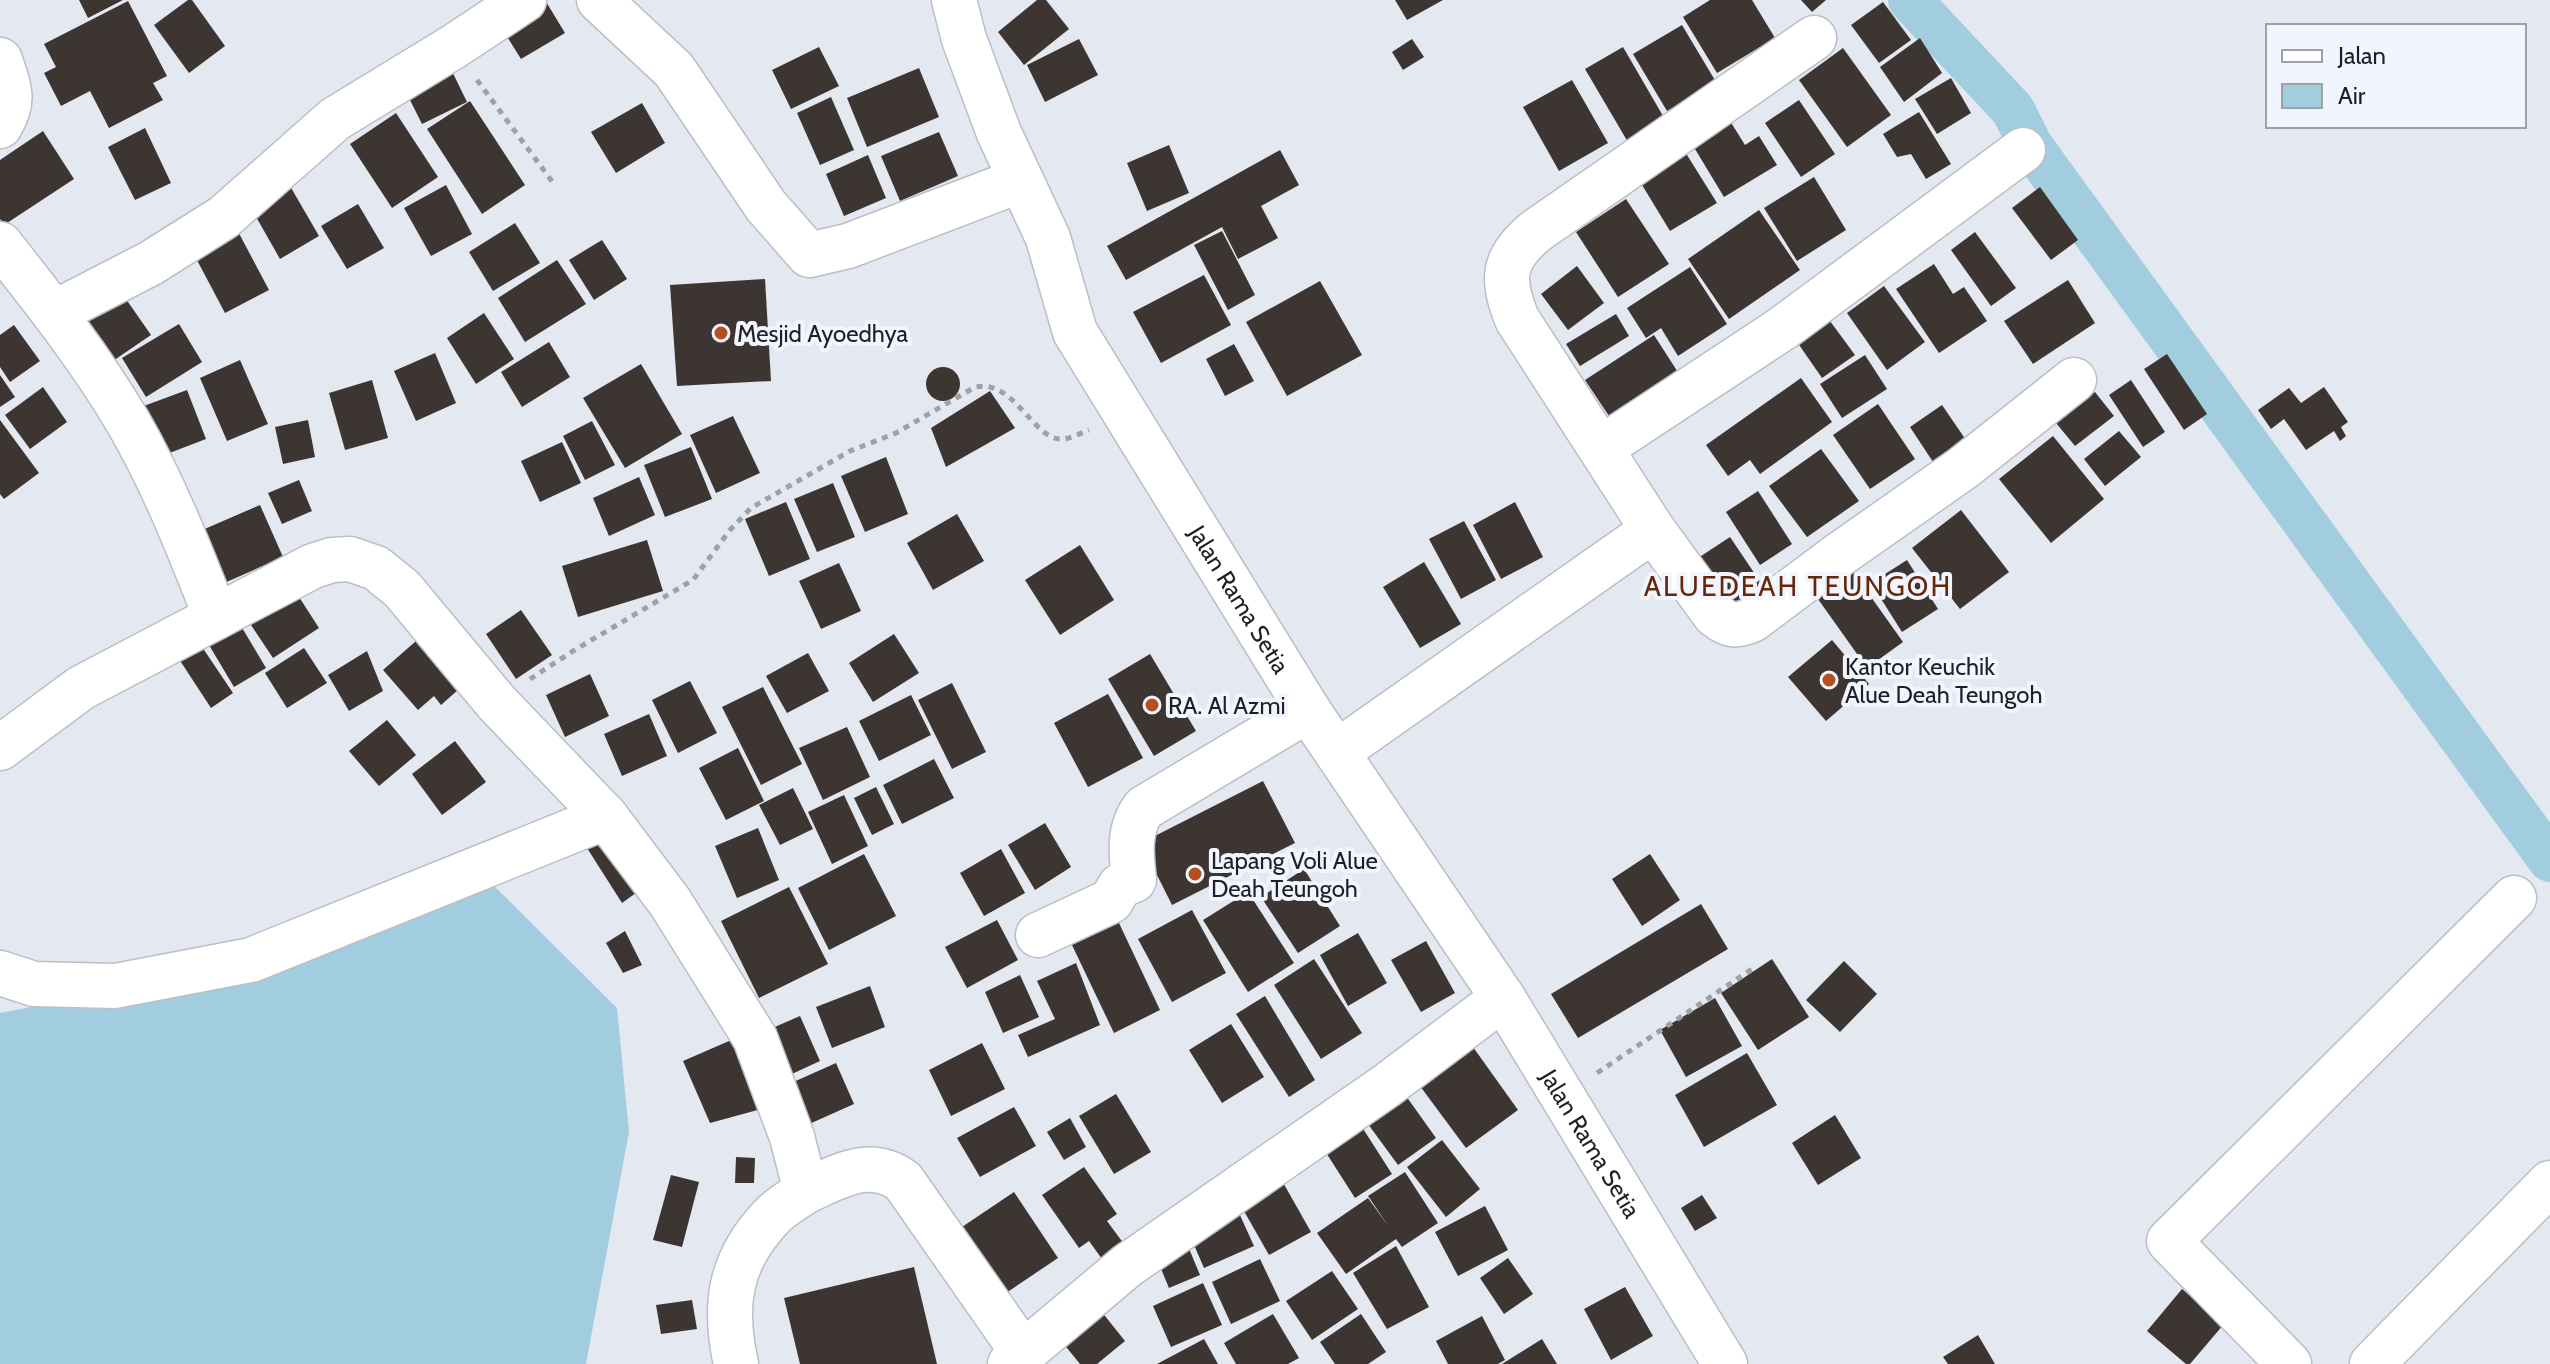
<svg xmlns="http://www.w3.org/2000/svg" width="2550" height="1364" viewBox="0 0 2550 1364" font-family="Cabin,sans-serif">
<rect width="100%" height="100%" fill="#e4e8f1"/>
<path fill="#a2cdde" d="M481,873L617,1008L629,1132L586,1364H0V1013L264,961Z"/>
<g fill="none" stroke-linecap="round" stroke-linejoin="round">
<path stroke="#a2cdde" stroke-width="44" d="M1910,0L2013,110L2031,146L2550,860"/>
</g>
<g fill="#3d3532">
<path d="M79,0H123L88,18Z"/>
<path d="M188,0H192L225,46L189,73L154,25Z"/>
<path d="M545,0L565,33L521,59L499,24Z"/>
<path d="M1037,0H1046L1069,29L1024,65L998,32Z"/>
<path d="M1395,0H1443L1407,20Z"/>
<path d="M1710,0H1752L1775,38L1717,73L1683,17Z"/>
<path d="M1801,0H1826L1812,12Z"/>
<path d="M128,1L167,76L153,83L163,100L109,128L90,91L61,106L44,73L56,67L44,44Z"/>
<path d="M1883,2L1911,40L1879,63L1851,25Z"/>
<path d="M1682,25L1716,82L1667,111L1633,54Z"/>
<path d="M1920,38L1942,73L1904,102L1880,67Z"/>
<path d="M1079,39L1098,75L1045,102L1027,65Z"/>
<path d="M1412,39L1424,57L1403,70L1392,52Z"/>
<path d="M819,47L839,86L791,109L772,70Z"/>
<path d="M1623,47L1670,128L1632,149L1585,69Z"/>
<path d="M1843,48L1891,115L1847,147L1799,80Z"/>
<path d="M446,59L467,102L422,124L401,82Z"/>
<path d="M919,68L939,117L867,147L847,98Z"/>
<path d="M1951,78L1971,113L1937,134L1915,99Z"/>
<path d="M1572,80L1608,143L1559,171L1523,107Z"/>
<path d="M831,97L854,150L820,165L797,113Z"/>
<path d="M1799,100L1835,154L1801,177L1765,123Z"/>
<path d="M470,101L525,185L482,214L427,129Z"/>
<path d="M642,103L665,143L616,173L591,132Z"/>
<path d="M1919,112L1951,164L1926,179L1911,154L1897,157L1883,134Z"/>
<path d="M396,113L438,177L392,208L350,144Z"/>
<path d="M1730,121L1745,145L1759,136L1777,165L1724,197L1692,144Z"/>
<path d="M145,128L171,183L135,200L108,147Z"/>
<path d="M43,131L74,179L4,225L0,219V160Z"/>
<path d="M939,132L958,176L900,201L881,156Z"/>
<path d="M1169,145L1189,193L1147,211L1127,163Z"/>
<path d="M1682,147L1717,203L1670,231L1636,175Z"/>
<path d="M1280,150L1299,185L1261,206L1278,238L1238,259L1222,227L1126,280L1107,246Z"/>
<path d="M868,155L886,198L844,216L826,174Z"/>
<path d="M1814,177L1846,230L1797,261L1764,208Z"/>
<path d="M446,185L472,234L431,256L404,208Z"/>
<path d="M290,186L319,236L280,259L251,208Z"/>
<path d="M2040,187L2078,240L2051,260L2012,208Z"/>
<path d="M1626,199L1669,264L1618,297L1576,232Z"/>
<path d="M358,204L384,248L347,269L321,226Z"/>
<path d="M1759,210L1800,270L1729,319L1688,259Z"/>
<path d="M233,222L269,290L225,313L189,245Z"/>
<path d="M515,223L540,263L493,291L469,252Z"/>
<path d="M1222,231L1255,295L1228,310L1194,245Z"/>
<path d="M1975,232L2016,288L1991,306L1951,250Z"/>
<path d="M602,240L627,279L594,300L569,260Z"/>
<path d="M557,260L586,304L525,342L498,298Z"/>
<path d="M1934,264L1953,294L1964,287L1987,321L1939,353L1896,289Z"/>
<path d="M1577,266L1604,303L1568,330L1541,294Z"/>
<path d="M1690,267L1727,324L1678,356L1661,328L1646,338L1627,308Z"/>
<path d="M1204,275L1231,325L1161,363L1133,312Z"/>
<path d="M765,279L771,381L677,386L670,285Z"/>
<path d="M2068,280L2095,323L2033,364L2004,321Z"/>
<path d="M1320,281L1362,355L1287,396L1246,322Z"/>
<path d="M1884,286L1925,342L1887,370L1847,313Z"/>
<path d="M119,289L151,335L110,363L78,317Z"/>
<path d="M484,313L514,359L476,384L447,338Z"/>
<path d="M1616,314L1629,336L1580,366L1566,344Z"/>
<path d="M1827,317L1855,355L1822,378L1795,339Z"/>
<path d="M179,324L202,362L146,397L122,358Z"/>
<path d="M14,325L40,361L10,382L0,367V335Z"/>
<path d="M1654,335L1681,377L1613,422L1585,380Z"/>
<path d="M549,342L570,377L522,407L501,372Z"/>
<path d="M1234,344L1254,381L1225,396L1206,359Z"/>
<path d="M435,353L456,403L416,421L394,371Z"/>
<path d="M2167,354L2207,414L2184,430L2144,369Z"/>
<path d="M1865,355L1887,389L1842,418L1820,384Z"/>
<path d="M240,360L268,424L227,441L200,378Z"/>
<path d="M641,364L682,434L625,468L583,398Z"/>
<circle cx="943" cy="384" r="17"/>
<path d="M0,375L15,397L0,407Z"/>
<path d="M1801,378L1832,422L1760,474L1750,460L1728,476L1706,445Z"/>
<path d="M372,380L388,438L345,450L329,393Z"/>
<path d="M2131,380L2165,432L2143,447L2109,395Z"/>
<path d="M43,387L67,422L30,449L5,415Z"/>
<path d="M2324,387L2348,422L2341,427L2346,436L2340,441L2334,431L2306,450L2284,419L2271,429L2258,410L2289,388L2301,403Z"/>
<path d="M187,390L206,439L159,457L141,407Z"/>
<path d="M990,391L1015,428L946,467L931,428Z"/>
<path d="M2095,392L2114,416L2075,446L2056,423Z"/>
<path d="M1878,404L1915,459L1870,489L1833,435Z"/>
<path d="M1942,405L1968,443L1935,465L1910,427Z"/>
<path d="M733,416L760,473L716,493L690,435Z"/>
<path d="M0,420L39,473L4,499L0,494Z"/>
<path d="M308,420L315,457L283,464L275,427Z"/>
<path d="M592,421L615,465L585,480L563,436Z"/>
<path d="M2119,431L2141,457L2105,486L2084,459Z"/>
<path d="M2053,436L2104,499L2051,543L1999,479Z"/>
<path d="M562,442L581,483L540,502L521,461Z"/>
<path d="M691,447L712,499L665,517L644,465Z"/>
<path d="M1821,449L1859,501L1807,537L1769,486Z"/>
<path d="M886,457L908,514L865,532L841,476Z"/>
<path d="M639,477L655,515L609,536L593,498Z"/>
<path d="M299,480L312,511L282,524L268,493Z"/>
<path d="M833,483L855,537L817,552L794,499Z"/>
<path d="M1758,491L1792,544L1760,565L1726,512Z"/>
<path d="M786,502L810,559L769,576L745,519Z"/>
<path d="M1515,502L1543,557L1501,579L1473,525Z"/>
<path d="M260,505L283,557L222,584L200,531Z"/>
<path d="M1961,510L2009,572L1960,609L1912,548Z"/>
<path d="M957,514L984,561L933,590L907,543Z"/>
<path d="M1464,521L1496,580L1461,599L1429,539Z"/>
<path d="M1730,537L1765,589L1732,611L1698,558Z"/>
<path d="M647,540L663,591L578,617L562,566Z"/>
<path d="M1080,545L1114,600L1060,635L1025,580Z"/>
<path d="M1844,559L1903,642L1867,668L1808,585Z"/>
<path d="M1907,560L1938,609L1902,632L1871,583Z"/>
<path d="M1424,562L1461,624L1420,648L1383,587Z"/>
<path d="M839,563L861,611L821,629L799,581Z"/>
<path d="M290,583L319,628L273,658L243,613Z"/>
<path d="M521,610L552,655L516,679L486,634Z"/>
<path d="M241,626L266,668L234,687L209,645Z"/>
<path d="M424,634L467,682L441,705L434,696L418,710L383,670Z"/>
<path d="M894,634L919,673L873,702L849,663Z"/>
<path d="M1832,640L1869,684L1826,721L1788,677Z"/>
<path d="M198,641L233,693L211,708L177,656Z"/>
<path d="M304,648L327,683L287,708L265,673Z"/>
<path d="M367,651L383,691L349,711L328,675Z"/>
<path d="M808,653L829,691L787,713L766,676Z"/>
<path d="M1150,654L1196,731L1154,756L1108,679Z"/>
<path d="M590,674L609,716L565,737L546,695Z"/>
<path d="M690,681L717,733L678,753L652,700Z"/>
<path d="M952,683L986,752L952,769L918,700Z"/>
<path d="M763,687L802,764L761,785L722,707Z"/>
<path d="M1108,694L1143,758L1088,787L1054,723Z"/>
<path d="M911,695L931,735L879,761L859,721Z"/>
<path d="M649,714L667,756L622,776L604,734Z"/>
<path d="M387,720L416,755L379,786L349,751Z"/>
<path d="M847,727L870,777L823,800L799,748Z"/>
<path d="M455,741L486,782L442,815L412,774Z"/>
<path d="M738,748L764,801L726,820L699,768Z"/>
<path d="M934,759L954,798L902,824L883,785Z"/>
<path d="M1263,781L1295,843L1172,905L1141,843Z"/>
<path d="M876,787L894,824L872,835L854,798Z"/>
<path d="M793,788L813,829L780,845L759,805Z"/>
<path d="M844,795L868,846L832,864L808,812Z"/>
<path d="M1045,823L1071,867L1035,890L1008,845Z"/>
<path d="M758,828L779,880L737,898L715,846Z"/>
<path d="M611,833L647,885L622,903L587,848Z"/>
<path d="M1001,849L1025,893L984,916L960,873Z"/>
<path d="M864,854L896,916L829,950L798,888Z"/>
<path d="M1650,854L1680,900L1642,926L1612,879Z"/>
<path d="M1304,869L1340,926L1298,953L1261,897Z"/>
<path d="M789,887L828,964L759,998L721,921Z"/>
<path d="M1248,892L1294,963L1248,992L1203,920Z"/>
<path d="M1701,904L1728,949L1578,1038L1551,994Z"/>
<path d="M1192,910L1226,973L1172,1002L1138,939Z"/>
<path d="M997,920L1018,960L967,988L945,947Z"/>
<path d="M1119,923L1160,1010L1114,1033L1072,945Z"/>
<path d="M625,931L642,965L623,973L606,943Z"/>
<path d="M1358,933L1387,983L1348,1006L1320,955Z"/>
<path d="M1426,941L1455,993L1421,1012L1391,960Z"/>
<path d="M1314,959L1362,1033L1321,1059L1274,985Z"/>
<path d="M1772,959L1809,1017L1758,1050L1721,993Z"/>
<path d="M1844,961L1877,994L1840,1032L1806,1000Z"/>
<path d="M1076,963L1100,1025L1028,1057L1018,1035L1055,1019L1037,981Z"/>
<path d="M1020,975L1039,1017L1003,1033L985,992Z"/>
<path d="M870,986L885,1027L832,1048L816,1007Z"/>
<path d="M1265,996L1315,1080L1289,1097L1236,1014Z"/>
<path d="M1715,998L1742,1046L1686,1077L1660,1030Z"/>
<path d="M800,1016L820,1061L781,1079L761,1033Z"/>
<path d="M1231,1024L1264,1077L1222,1103L1189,1050Z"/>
<path d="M736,1038L765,1108L710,1123L683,1061Z"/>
<path d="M1468,1040L1518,1110L1466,1148L1414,1078Z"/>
<path d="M982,1043L1005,1089L951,1116L929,1070Z"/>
<path d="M1747,1053L1777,1105L1704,1147L1675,1095Z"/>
<path d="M836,1063L854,1104L807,1125L789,1084Z"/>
<path d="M1116,1094L1151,1152L1114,1174L1079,1116Z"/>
<path d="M1406,1096L1436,1138L1398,1165L1368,1124Z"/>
<path d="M1014,1107L1036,1146L980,1177L957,1138Z"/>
<path d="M1353,1113L1392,1174L1355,1198L1316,1137Z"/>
<path d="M1835,1115L1861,1158L1818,1185L1792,1143Z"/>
<path d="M1070,1118L1086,1147L1064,1160L1047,1132Z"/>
<path d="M1442,1140L1480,1189L1446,1217L1407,1167Z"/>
<path d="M736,1157L755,1158L754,1183H735Z"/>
<path d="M1084,1167L1117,1214L1107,1221L1124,1244L1102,1259L1089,1241L1079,1248L1042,1195Z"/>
<path d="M1405,1172L1438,1223L1402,1247L1396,1239L1346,1274L1317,1233L1368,1198L1389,1227L1368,1196Z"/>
<path d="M671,1175L699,1182L682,1247L653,1240Z"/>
<path d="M1281,1179L1311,1232L1269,1255L1240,1204Z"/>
<path d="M1014,1192L1058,1258L1003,1295L959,1229Z"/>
<path d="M1702,1195L1717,1218L1695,1231L1681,1208Z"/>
<path d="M1234,1202L1254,1246L1204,1268L1185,1224Z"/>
<path d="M1485,1206L1508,1250L1458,1276L1435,1232Z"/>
<path d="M1180,1227L1200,1275L1169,1288L1149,1240Z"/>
<path d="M1396,1246L1429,1307L1387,1329L1353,1273Z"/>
<path d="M1508,1258L1533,1294L1504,1314L1480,1278Z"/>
<path d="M1260,1259L1280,1301L1231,1324L1212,1282Z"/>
<path d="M914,1267L937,1364H800L784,1298Z"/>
<path d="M1332,1271L1358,1309L1312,1340L1286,1301Z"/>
<path d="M1203,1283L1222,1325L1171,1347L1153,1306Z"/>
<path d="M1625,1287L1653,1336L1611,1360L1584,1309Z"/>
<path d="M2182,1289L2224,1324L2190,1364H2186L2147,1331Z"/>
<path d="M692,1300L697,1329L661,1334L656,1305Z"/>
<path d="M1093,1301L1125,1341L1097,1364H1080L1054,1332Z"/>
<path d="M1273,1314L1299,1358L1288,1364H1236L1224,1343Z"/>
<path d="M1361,1314L1386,1352L1368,1364H1335L1320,1342Z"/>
<path d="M1482,1316L1505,1360L1498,1364H1448L1436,1341Z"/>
<path d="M1978,1335L1995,1364H1948L1943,1357Z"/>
<path d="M1204,1339L1218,1364H1157Z"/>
<path d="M1542,1339L1557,1364H1502L1513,1357Z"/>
</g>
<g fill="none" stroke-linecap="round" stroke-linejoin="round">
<g stroke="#bbbec7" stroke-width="47">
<g id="minor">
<path d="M599,0L674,70L766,206L809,255L848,246L1021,180"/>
<path d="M1814,38L1536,231C1502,259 1501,279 1517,319L1653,530L1715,615C1729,626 1735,627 1752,620L1836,557L1963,468L2074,380"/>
<path d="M0,60C9,88 16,100 0,126"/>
<path d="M0,244C45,301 91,359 128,422C164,484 190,551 216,617L313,566L332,560L350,559L376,568L402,589L496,702L606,817L670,902L755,1038L792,1137L806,1191C795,1199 780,1207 771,1217C729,1262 723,1305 736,1364"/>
<path d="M54,313L151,263L224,217L335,119L453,47L524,0"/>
<path d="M1601,448L1783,328L2023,150"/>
<path d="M0,748L81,688L216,617"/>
<path d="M1337,752L1653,530"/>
<path d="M1038,935L1111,901L1120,886L1134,880C1131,854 1128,829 1144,808L1308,710"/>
<path d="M0,973L34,984L115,986L251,960L606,817"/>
<path d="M806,1191C840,1176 870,1157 903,1181L1024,1354"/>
<path d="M1010,1364L1128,1265L1386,1086L1503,998"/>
<path d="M2289,1364L2169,1241L2514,898"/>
<path d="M2372,1364L2550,1183"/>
</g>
</g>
<g stroke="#bbbec7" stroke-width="47">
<g id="tertiary">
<path id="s1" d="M954,0L964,39L999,133L1048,238L1075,332L1308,710L1503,998L1725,1364"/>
</g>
</g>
<g stroke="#9ea1a8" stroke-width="5" stroke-dasharray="6 6" stroke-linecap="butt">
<path d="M477,80L554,184"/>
<path d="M530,679L573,651L693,580L730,530L751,508L850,451L896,433L975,387C1015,378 1034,443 1064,439C1072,438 1081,433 1089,430"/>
<path d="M1597,1073L1755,967"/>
</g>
<use href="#minor" stroke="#fff" stroke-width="44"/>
<use href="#tertiary" stroke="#fff" stroke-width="44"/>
</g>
<g fill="#b44f22" stroke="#f1f5fe" stroke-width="3">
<circle cx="721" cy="333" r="8"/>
<circle cx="1829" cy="680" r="8"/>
<circle cx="1152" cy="705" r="8"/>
<circle cx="1195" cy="874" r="8"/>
</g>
<g text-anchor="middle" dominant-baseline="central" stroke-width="8" stroke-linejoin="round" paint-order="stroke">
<g font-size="24" fill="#1f2024" stroke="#f1f5fe" text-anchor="start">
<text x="737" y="333">Mesjid Ayoedhya</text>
<text x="1845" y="666">Kantor Keuchik<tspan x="1845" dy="28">Alue Deah Teungoh</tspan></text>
<text x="1168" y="705">RA. Al Azmi</text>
<text x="1211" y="860">Lapang Voli Alue<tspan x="1211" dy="28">Deah Teungoh</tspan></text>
</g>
<g font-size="24" fill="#1f2024" stroke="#f1f5fe">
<text stroke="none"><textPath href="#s1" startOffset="668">Jalan Rama Setia</textPath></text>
<text stroke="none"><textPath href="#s1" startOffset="1316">Jalan Rama Setia</textPath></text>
</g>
<g font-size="28" letter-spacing="2" fill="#67270a" stroke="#f1f5fe">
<text x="1798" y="586">ALUEDEAH TEUNGOH</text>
</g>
</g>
<rect x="2266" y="24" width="260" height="104" fill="#f1f5fe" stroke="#9da0a7" stroke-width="2"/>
<rect x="2282" y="50" width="40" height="12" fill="#ffffff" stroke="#9da0a7" stroke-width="2"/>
<text x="2338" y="64" font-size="24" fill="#1f2024">Jalan</text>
<rect x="2282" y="84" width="40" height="24" fill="#a2cdde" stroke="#9da0a7" stroke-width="2"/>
<text x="2338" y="104" font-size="24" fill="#1f2024">Air</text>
</svg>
